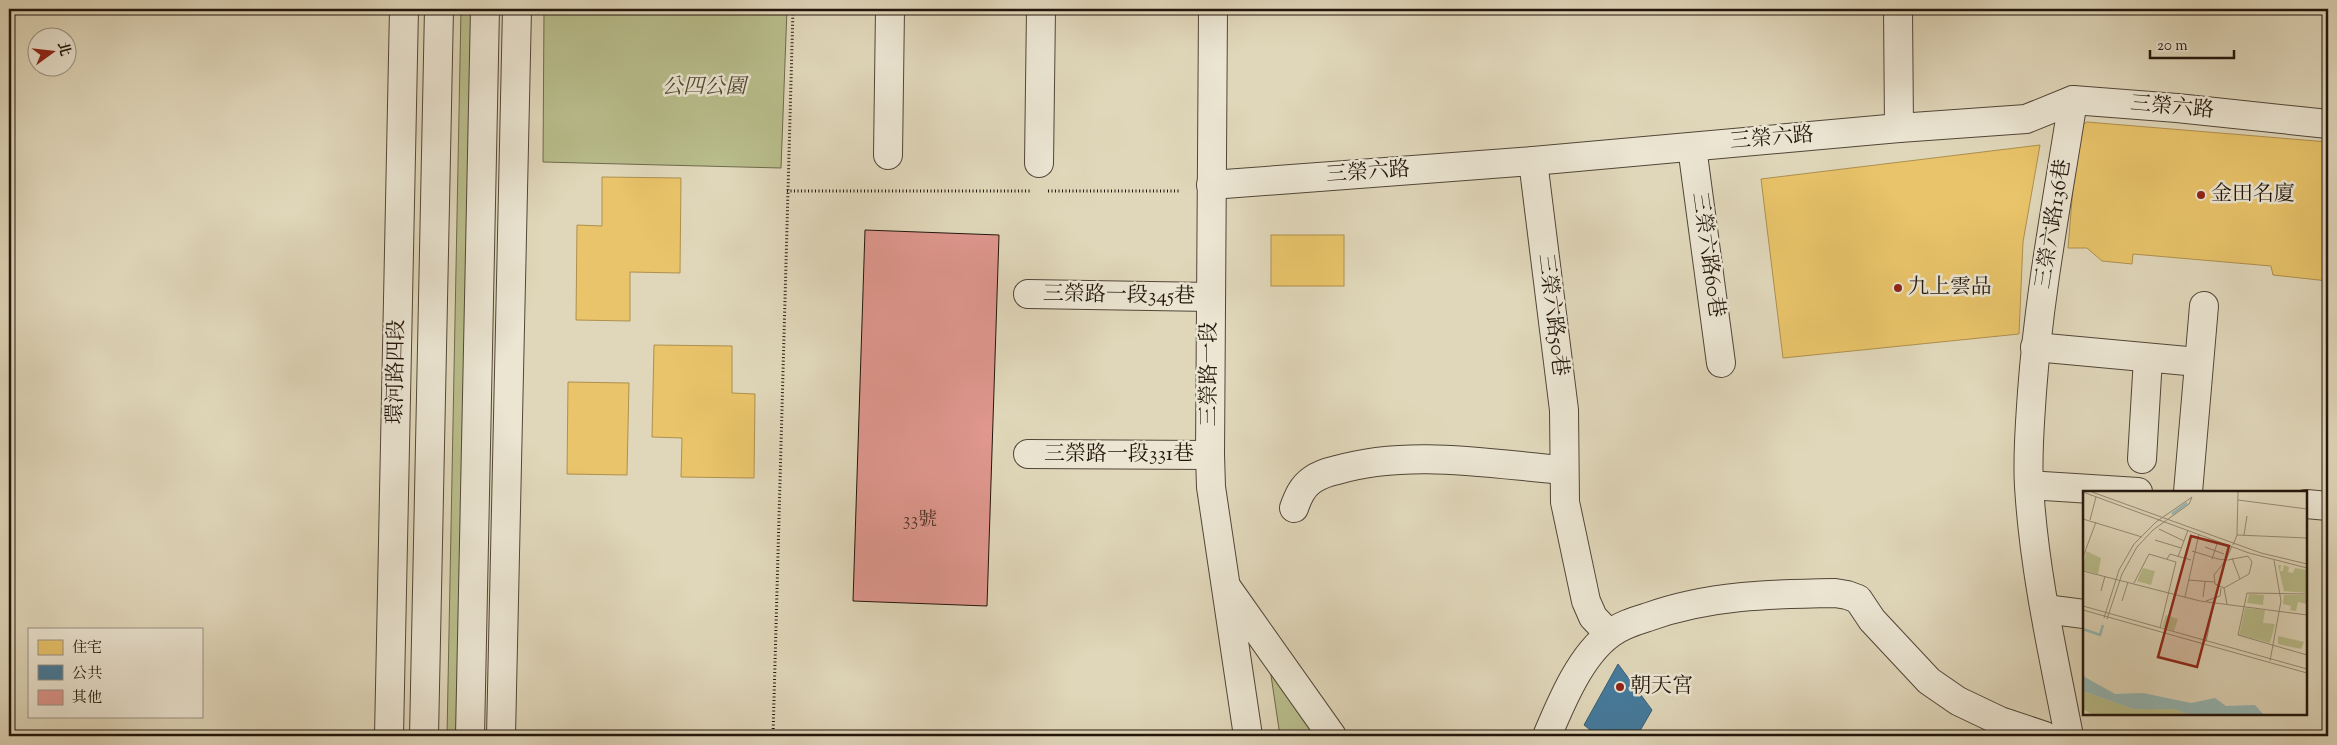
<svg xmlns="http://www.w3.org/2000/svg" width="2337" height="745" viewBox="0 0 2337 745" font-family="'Sorts Mill Goudy','Noto Serif TC',serif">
<rect width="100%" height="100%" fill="#e0d7ba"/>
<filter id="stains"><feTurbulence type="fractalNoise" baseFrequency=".004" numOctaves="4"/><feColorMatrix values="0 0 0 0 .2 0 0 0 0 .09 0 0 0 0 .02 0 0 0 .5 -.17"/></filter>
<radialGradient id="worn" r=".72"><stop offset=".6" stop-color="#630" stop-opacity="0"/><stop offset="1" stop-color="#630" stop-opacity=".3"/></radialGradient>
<g fill="#b8bd8b" stroke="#6e6a4c">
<path d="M461,9H475L461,736H447Z"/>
<path d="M544,9H787L781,168L543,162Z"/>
<path d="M1269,662L1323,736H1280Z"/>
</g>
<g fill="#e9c46a" stroke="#ae904e">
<path d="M2087,122L2328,142V281L2273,275L2271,266L2133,254L2132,264L2102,261L2087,248H2068L2078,127Z"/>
<path d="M2040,145L2023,242L2019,334L1783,358L1761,179Z"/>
<path d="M602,177L681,178L680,273L630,272V321L576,320L577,225L602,226Z"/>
<rect x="1271" y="235" width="73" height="51"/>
<path d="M654,345L732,346V393L755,394L754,478L681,477L682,438L652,437Z"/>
<path d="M568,382L629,383L627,475L567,474Z"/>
</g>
<path fill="#457b9d" stroke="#3b5d72" d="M1618,664L1652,710L1637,736H1598L1584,725Z"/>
<path fill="#df978e" stroke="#23160c" d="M865,230L999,235L987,606L853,601Z"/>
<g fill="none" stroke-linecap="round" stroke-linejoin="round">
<g stroke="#524638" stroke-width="30">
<g id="minor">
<path d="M1213,9L1210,455L1211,487L1248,736"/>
<path d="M1898,9L1899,128"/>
<path d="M1692,147L1721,363"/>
<path d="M888,155L890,9"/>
<path d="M1533,161L1564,410L1565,502L1586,601L1593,617L1609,634"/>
<path d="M1039,163L1041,9"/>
<path d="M1211,185L1533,161L1899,128L2026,119L2073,100L2177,108L2328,124"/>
<path d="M1028,294L1211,297"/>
<path d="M2035,347L2198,362"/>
<path d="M1028,454L1210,455"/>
<path d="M2142,459L2148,358"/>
<path d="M2029,485L2138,492"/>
<path d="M2188,492L2204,306"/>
<path d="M2306,504L2328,506"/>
<path d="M1294,508C1298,497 1302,487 1312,480C1319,475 1328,472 1337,470C1409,449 1490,464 1564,470"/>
<path d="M1228,589L1332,736"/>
<path d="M2045,609L2084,614"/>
<path d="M389,736L404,9"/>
<path d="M424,736L439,9"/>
<path d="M470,736L485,9"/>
<path d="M501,736L517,9"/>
<path d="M1547,736C1561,703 1580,656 1610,634C1621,625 1635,621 1648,617C1709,595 1771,594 1835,593L1847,595L1858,599L1872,620L1929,681L1958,701L2000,721L2045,736"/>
<path d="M2069,736C2053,654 2034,571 2029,486C2027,455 2030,423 2032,392C2039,294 2058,197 2073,100"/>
</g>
</g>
<g stroke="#23160c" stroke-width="3" stroke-dasharray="1 2.5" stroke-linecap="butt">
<path d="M787,191H1031"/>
<path d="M1048,191H1181"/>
<path d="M773,736L793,9"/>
</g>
<use href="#minor" stroke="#ebe5d2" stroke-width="28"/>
</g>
<g fill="#8f2418" stroke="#ebe5d2" stroke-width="2">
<circle cx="2201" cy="195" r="5"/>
<circle cx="1898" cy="288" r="5"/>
<circle cx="1620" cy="687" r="5"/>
</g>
<g text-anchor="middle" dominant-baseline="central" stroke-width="5" stroke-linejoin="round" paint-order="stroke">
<g font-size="19" fill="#52362c">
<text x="920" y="520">33號</text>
</g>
<g font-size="21" font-style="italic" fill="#504832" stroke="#ebe5d2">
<text x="704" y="88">公四公園</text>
</g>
<g font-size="21" fill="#23160c" stroke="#ebe5d2">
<text transform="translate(2172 108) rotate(5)">三榮六路</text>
<text transform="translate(1772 139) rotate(-5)">三榮六路</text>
<text transform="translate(1368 173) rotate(-4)">三榮六路</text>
<text transform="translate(2054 224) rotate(-81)">三榮六路136巷</text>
<text transform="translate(1707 255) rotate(82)">三榮六路60巷</text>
<text transform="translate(1119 296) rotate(1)">三榮路一段345巷</text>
<text transform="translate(1552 315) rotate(83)">三榮六路50巷</text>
<text transform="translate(397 372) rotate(-89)">環河路四段</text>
<text transform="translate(1210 374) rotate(-90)">三榮路一段</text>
<text x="1119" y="455">三榮路一段331巷</text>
</g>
<g font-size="21" fill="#23160c" stroke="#ebe5d2" text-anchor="start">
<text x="2211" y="195">金田名廈</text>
<text x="1908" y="288">九上雲品</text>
<text x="1630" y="687">朝天宮</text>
</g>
</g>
<g transform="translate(2083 491)">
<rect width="224" height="224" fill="#e0d7ba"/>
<path d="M3,60L18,67L15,83L0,79ZM195,74H198L197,80H200L201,74L206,76L205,81L210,82L212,77L224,79V102L201,100ZM60,77L72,80L68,94L54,90ZM166,103L181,104L180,114L164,112ZM201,104H224V113L215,111L213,120L207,119L208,115L200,113ZM162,117L182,119L180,132L192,133L187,152L156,144ZM83,124L95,128L91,140L79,136ZM195,145L221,151L218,158L195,153ZM0,200L50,218H91L105,223H8L0,218Z" fill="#b8bd8b"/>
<path d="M0,185L32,203L60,202L108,212L132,207L143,215L172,214L180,223H105L91,218H50L0,200Z" fill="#95b8b6"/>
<path fill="none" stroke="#95b8b6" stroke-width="2.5" d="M89,23L104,12M0,138L17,144L20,134"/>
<path fill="none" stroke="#948a74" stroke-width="1" d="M0,1L166,62L224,77M9,1L178,62L224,73M155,9L224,18M0,28L59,46M7,29L13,6M76,38L101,50M154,44L224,47M161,44L164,25M72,49L98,57M150,54L154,44L155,1M122,56L141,63M109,60L135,68L143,69H145L165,65L169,71L166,83L141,97L132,93L131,84L143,69L149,55M0,66L13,31M95,66L105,39M149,67L157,88M84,68L87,63L108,69M129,68L135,50M0,80L117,110L224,124M105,89L131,91M51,92L66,63L93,71L77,137M141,97L144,113M18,100L22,85M224,103L164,102L155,144L224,164M102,106L116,43M120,106L122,91M39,110L45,91M123,110L137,105L138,97M0,115L224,178M0,119L224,182M21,127L36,79L51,53L73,31L109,6L106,13L70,39L54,56L39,83L24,128M123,151L131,112M187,170L198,110L191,69"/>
<path fill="#8f2418" fill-opacity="0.15" stroke="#8f2418" stroke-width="2.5" d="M108,45L146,55L114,176L75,166Z"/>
<rect width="224" height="224" fill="none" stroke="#23160c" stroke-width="2.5"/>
</g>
<rect width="2337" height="745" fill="none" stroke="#e0d7ba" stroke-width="30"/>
<rect x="10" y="10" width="2317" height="725" fill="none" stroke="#23160c" stroke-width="2.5"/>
<rect x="15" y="15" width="2307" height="715" fill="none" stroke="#23160c"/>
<rect x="28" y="628" width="175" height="90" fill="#ebe5d2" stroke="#9b9283"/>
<rect x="38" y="640" width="25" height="15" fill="#e9c46a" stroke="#9b9283"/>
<text x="72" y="652" font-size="15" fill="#23160c">住宅</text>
<rect x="38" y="665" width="25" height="15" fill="#457b9d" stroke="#9b9283"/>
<text x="72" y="678" font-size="15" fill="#23160c">公共</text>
<rect x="38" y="690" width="25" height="15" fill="#df978e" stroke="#9b9283"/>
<text x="72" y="702" font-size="15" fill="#23160c">其他</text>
<g transform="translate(52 52) rotate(75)"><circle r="24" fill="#ebe5d2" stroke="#9b9283"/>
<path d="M0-4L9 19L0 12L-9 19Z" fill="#8f2418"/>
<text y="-8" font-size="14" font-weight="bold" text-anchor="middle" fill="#23160c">北</text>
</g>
<path d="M2150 50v8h84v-8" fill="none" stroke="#23160c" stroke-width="2.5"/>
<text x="2157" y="50" font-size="15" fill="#23160c" stroke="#ebe5d2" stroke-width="4" paint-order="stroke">20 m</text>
<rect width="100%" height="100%" filter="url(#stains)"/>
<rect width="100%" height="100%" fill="url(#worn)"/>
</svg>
